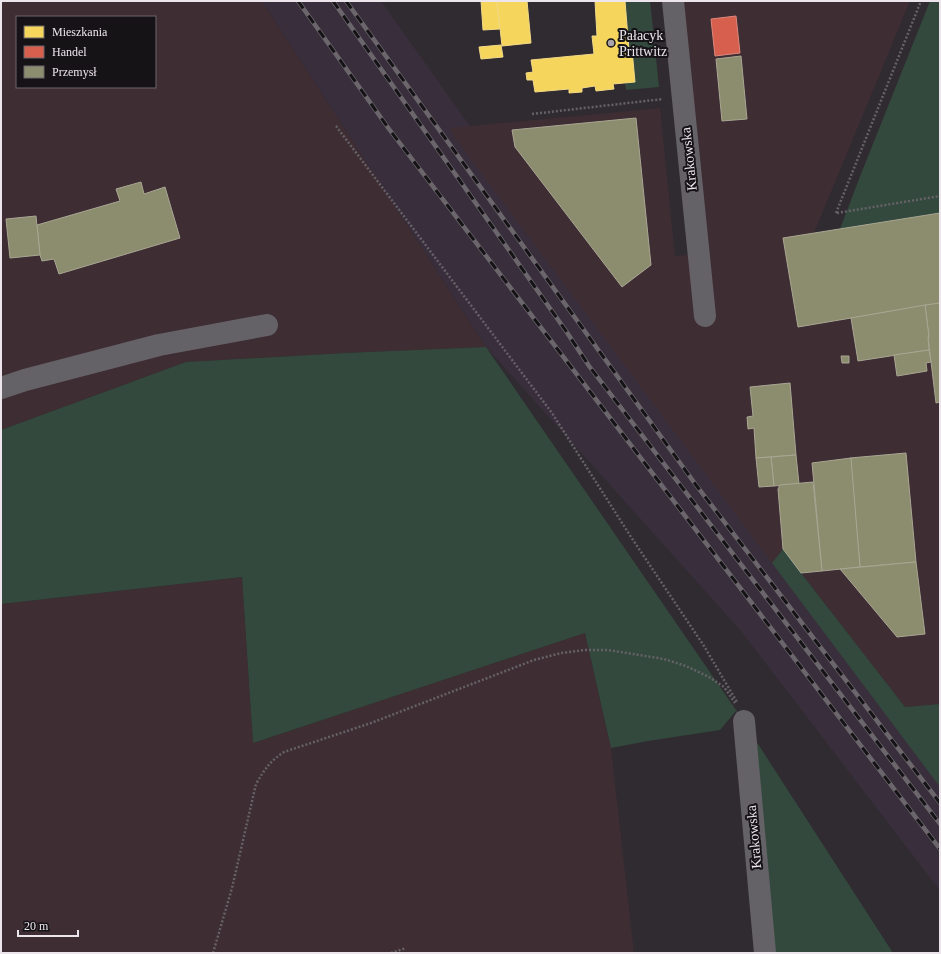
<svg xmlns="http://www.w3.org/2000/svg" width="941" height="954" viewBox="0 0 941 954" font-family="Georgia,serif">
<rect width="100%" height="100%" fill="#2f2b30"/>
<path fill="#392e3b" d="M261,1H381L940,785V891L741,631L486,347L267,9Z"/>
<g fill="#3e2d33" fill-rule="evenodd">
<path d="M1,1H261L267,9L486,347L345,353L186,362L1,430ZM17,17H155V87H17Z"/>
<path d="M682,1H910L814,233L940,213V704L905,707L801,573L783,549L772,563L452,134L450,128L660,108L675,256L708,254Z"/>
<path d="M242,577L253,743L585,633L611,748L634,953H1V604Z"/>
</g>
<g fill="#33493e">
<path d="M625,1H650L659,87L626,90L625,83L635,82L632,50H629Z"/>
<path d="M930,1H940V213L840,229L859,179Z"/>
<path d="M486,347L736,710L893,953H774L758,828L736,711L720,730L648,741L611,748L585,633L253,743L242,577L1,604V430L186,362L345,353Z"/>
<path d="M783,549L801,573L905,707L940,704V787L772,563Z"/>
</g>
<g fill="#f6d55c" stroke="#f3da87">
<path d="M481,1H497L500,29L483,30Z"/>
<path d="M497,1H527L531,43L502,46Z"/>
<path d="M595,1H625L629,50H632L635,82L613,84L614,89L596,91L595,86L582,88V92L569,93V89L535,92L533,80H527L526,73L533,72L531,60L594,54L592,36H597Z"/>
<path d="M501,45L503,57L481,59L479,47Z"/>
</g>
<path fill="#d6604d" stroke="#dd887d" d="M736,16L740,53L715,56L711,19Z"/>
<g fill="#8c8c6e" stroke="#a9a794">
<path d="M741,56L747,119L722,121L716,59Z"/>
<path d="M636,118L651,265L622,287L515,147L512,130Z"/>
<path d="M141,182L144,194L165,187L180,238L59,274L54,259L42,261L40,255L37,225L120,201L116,189Z"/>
<path d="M940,213V303L798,327L783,238Z"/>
<path d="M36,216L40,255L10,258L6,219Z"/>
<path d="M940,303V402L936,403L928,337H929L925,305Z"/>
<path d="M925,305L929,337H928L929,350L858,361L851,318Z"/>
<path d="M929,350L931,362L926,363L927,371L897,376L894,355Z"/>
<path d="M841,356H849V363H842Z"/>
<path d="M790,383L796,455L756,458L754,428L748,429L747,417L753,416L750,387Z"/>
<path d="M906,453L916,562L860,567L850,458Z"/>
<path d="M796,455L799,484L774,486L771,457Z"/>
<path d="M771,457L774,486L759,487L756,458Z"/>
<path d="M851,458L860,567L822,571L812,463Z"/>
<path d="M813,482L822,571L801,573L783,549L778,489L780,485Z"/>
<path d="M916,562L925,634L897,637L840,569Z"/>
</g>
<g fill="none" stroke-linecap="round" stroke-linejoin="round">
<g stroke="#656267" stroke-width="2.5" stroke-dasharray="2 2" stroke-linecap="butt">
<path d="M532,114L663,99"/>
<path d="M336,126L552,413L631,537L704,646L737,702"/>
<path d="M836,213L921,1"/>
<path d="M837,213L940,196"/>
<path d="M213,953L232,888L256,784C265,769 269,762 284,752L371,723L534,660L561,653L584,650H608L664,659L686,666L709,677L724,687L735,703"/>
<path d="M391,953L406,948"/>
</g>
<g stroke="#656267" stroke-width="22">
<path d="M673,1L705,316"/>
<path d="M1,388L25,380L159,345L267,325"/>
<path d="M744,721L765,953"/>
</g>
<g stroke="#6a666b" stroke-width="4.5">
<g id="rail">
<path d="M298,1L389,129L940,849"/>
<path d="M333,1L566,331L589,366L940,824"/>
<path d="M346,1L696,485L940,803"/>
</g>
</g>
<use href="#rail" stroke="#161317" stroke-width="3" stroke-dasharray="9" stroke-linecap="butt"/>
</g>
<circle fill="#aaa5aa" stroke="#161317" stroke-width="1.5" cx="611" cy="43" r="4"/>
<g text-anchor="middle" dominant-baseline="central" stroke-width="4" stroke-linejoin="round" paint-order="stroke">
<g font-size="14" fill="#ece6ec" stroke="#161317" text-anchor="start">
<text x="619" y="35">Pałacyk<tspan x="619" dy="16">Prittwitz</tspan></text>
</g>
<g font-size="14" fill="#ece6ec" stroke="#161317">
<text transform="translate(689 159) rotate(-96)">Krakowska</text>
<text transform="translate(754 837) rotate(-95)">Krakowska</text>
</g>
</g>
<rect width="941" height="954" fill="none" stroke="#ece6ec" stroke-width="4"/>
<rect x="16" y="16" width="140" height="72" fill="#161317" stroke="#6c676c"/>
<rect x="24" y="26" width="20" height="12" fill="#f6d55c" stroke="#6c676c"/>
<text x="52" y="36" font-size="12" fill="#ece6ec">Mieszkania</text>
<rect x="24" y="46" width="20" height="12" fill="#d6604d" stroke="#6c676c"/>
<text x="52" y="56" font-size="12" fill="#ece6ec">Handel</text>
<rect x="24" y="66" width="20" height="12" fill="#8c8c6e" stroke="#6c676c"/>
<text x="52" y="76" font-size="12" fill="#ece6ec">Przemysł</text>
<path d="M18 930v6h60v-6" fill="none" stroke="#ece6ec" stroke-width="2"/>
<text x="24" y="930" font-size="12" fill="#ece6ec" stroke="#161317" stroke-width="3" paint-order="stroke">20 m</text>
</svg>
